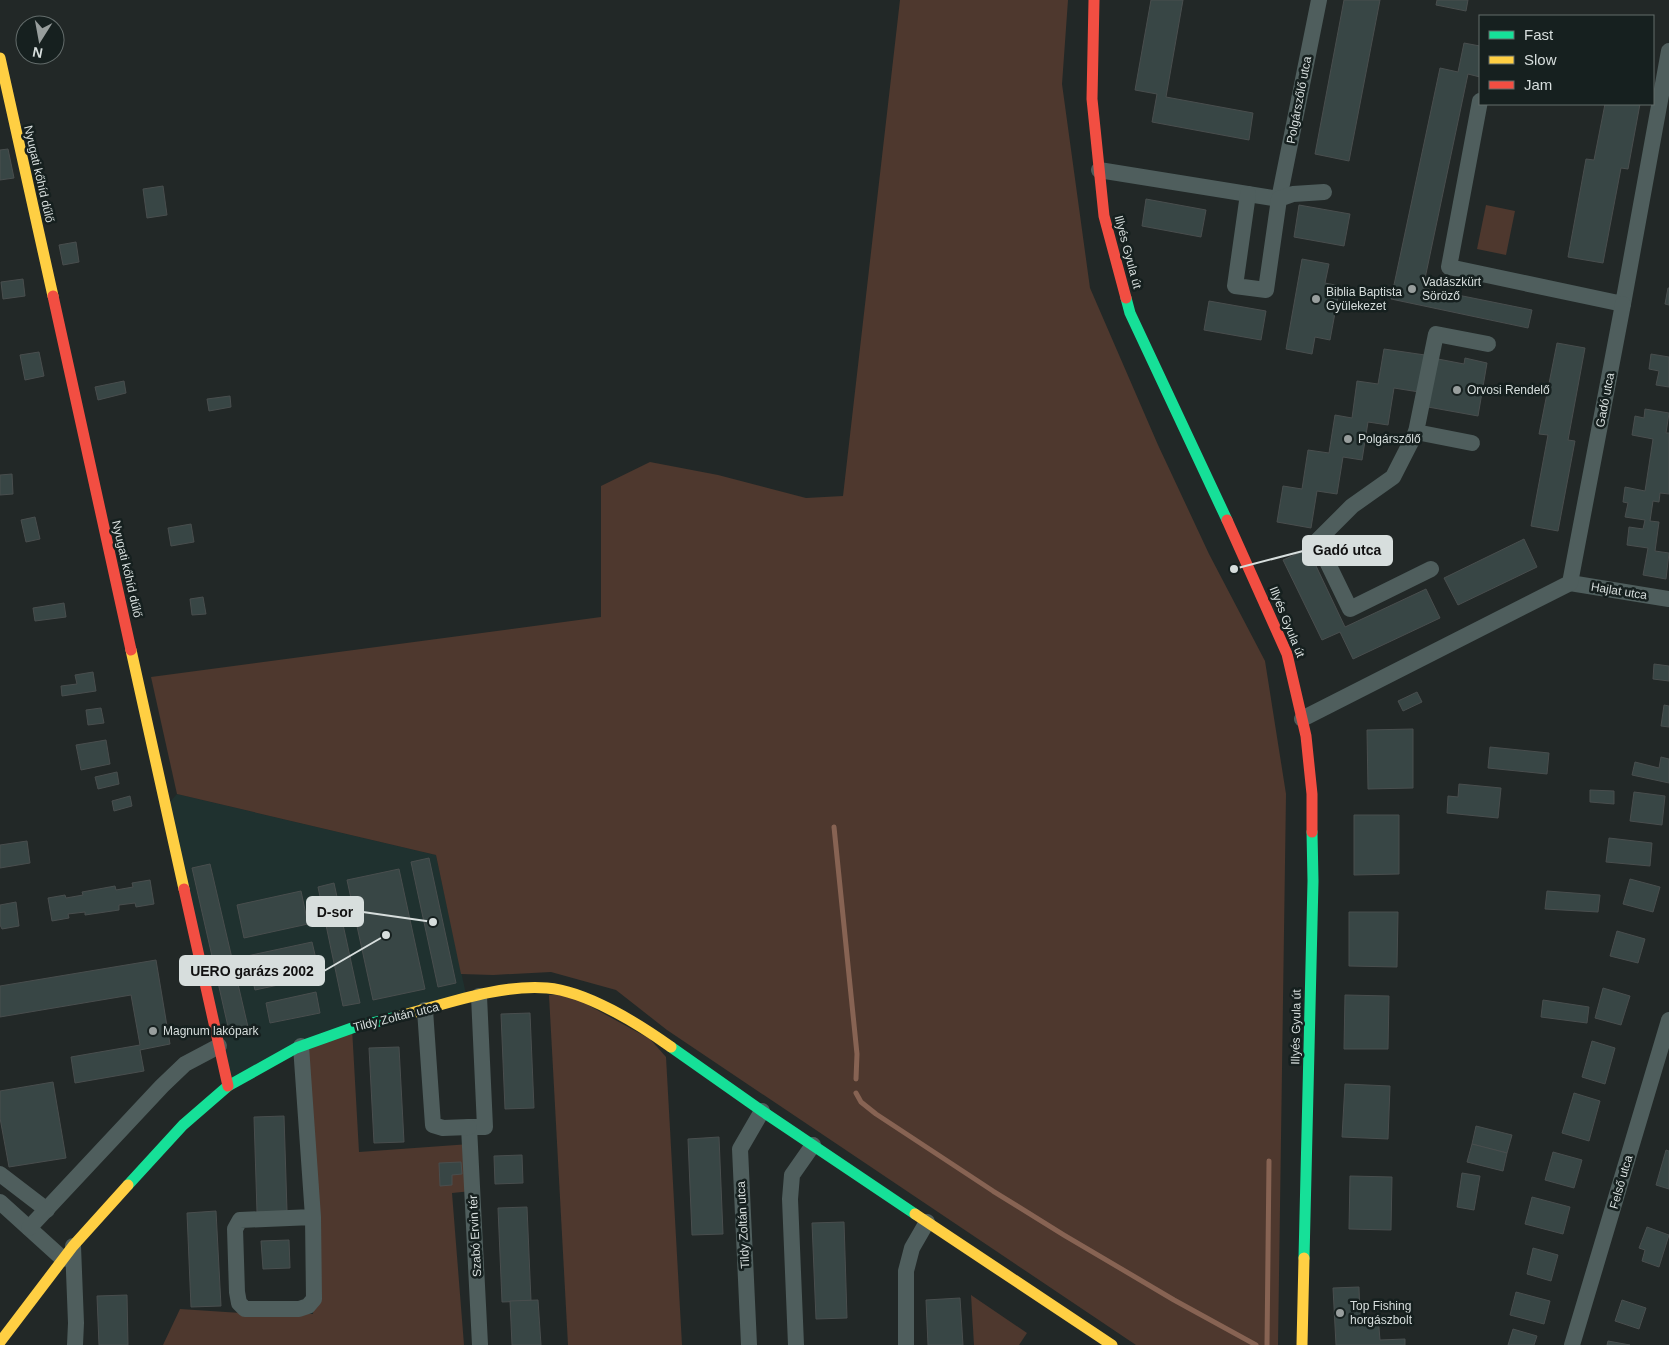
<svg xmlns="http://www.w3.org/2000/svg" width="1669" height="1345" viewBox="0 0 1669 1345" font-family="Helvetica,sans-serif">
<rect width="100%" height="100%" fill="#222827"/>
<path fill="#1f312f" d="M177,794L436,855L467,999L352,1028L228,1086L166,806Z"/>
<g fill="#4e382e">
<path d="M900,0H1068L1062,84L1090,288L1158,445L1209,554L1265,661L1286,794L1278,1345H1136L667,1030L616,990L551,972L493,975L461,974L436,855L177,794L151,677L601,617V486L650,462L718,475L806,498L843,496Z"/>
<path d="M1486,205L1515,211L1506,255L1477,249Z"/>
<path d="M568,994L650,1039L666,1057L682,1345H568L549,995Z"/>
<path d="M352,1028L359,1152L470,1144L472,1191L452,1193L464,1345H163L180,1309L241,1313L313,1314L314,1299L301,1046Z"/>
<path d="M971,1295L1027,1333L1019,1345H974Z"/>
</g>
<g fill="none" stroke-linecap="round" stroke-linejoin="round">
<g stroke="#876353" stroke-width="5">
<path d="M834,827L857,1054L856,1079"/>
<path d="M856,1093L861,1102L876,1114L993,1191L1064,1235L1174,1300L1256,1345"/>
<path d="M1267,1345L1269,1161"/>
</g>
</g>
<g fill="#384645" stroke="#494e4e">
<path d="M1151,0H1183L1166,97L1253,113L1249,140L1152,122L1157,94L1135,90Z"/>
<path d="M1344,0H1380L1349,161L1315,154Z"/>
<path d="M1437,0H1468L1466,11L1436,5Z"/>
<path d="M1464,43L1480,46V77L1468,74L1423,288L1532,310L1528,328L1391,299L1440,68L1458,72Z"/>
<path d="M1605,104H1640L1628,169L1621,168L1603,263L1568,257L1586,159L1594,160Z"/>
<path d="M8,149L14,178L0,180V150Z"/>
<path d="M163,186L167,215L147,218L143,189Z"/>
<path d="M1146,199L1206,210L1201,237L1142,226Z"/>
<path d="M1299,205L1350,214L1344,246L1294,237Z"/>
<path d="M76,242L79,262L63,265L59,245Z"/>
<path d="M1302,259L1329,264L1325,283L1340,286L1330,340L1315,337L1312,354L1286,349Z"/>
<path d="M23,279L25,296L3,299L1,282Z"/>
<path d="M1668,288H1669V305L1665,304Z"/>
<path d="M1209,301L1266,311L1261,340L1204,330Z"/>
<path d="M1557,343L1585,348L1568,440L1575,441L1558,531L1531,526L1548,435L1539,434Z"/>
<path d="M1384,349L1425,355L1419,392L1394,388L1388,425L1368,422L1362,460L1343,457L1337,494L1317,491L1311,528L1277,522L1283,486L1302,489L1308,450L1329,453L1335,415L1352,418L1357,381L1378,384Z"/>
<path d="M39,352L44,376L25,380L20,355Z"/>
<path d="M1651,354L1669,357V387L1656,385L1659,371L1649,369Z"/>
<path d="M1465,358L1487,363L1478,416L1428,407L1438,359L1464,364Z"/>
<path d="M124,381L126,393L98,400L95,387Z"/>
<path d="M230,396L231,407L209,411L207,399Z"/>
<path d="M1645,409L1669,413L1666,433H1669V494L1660,493L1659,502L1653,501L1650,521L1659,522L1655,551L1669,553L1666,579L1643,575L1648,548L1627,545L1629,527L1643,529L1645,520L1625,517L1628,503L1623,502L1625,487L1645,491L1653,439L1632,435L1635,416L1644,418Z"/>
<path d="M12,474L13,494L0,495V475Z"/>
<path d="M35,517L40,539L26,542L21,520Z"/>
<path d="M191,524L194,542L171,546L168,528Z"/>
<path d="M1524,539L1537,567L1458,605L1444,578Z"/>
<path d="M1308,549L1345,627L1426,589L1440,618L1353,659L1340,632L1322,640L1283,560Z"/>
<path d="M203,597L206,614L192,615L190,599Z"/>
<path d="M64,603L66,617L35,621L33,608Z"/>
<path d="M1654,664L1669,666V681L1653,679Z"/>
<path d="M93,672L96,691L62,696L61,686L77,684L75,675Z"/>
<path d="M1417,692L1422,702L1403,711L1398,701Z"/>
<path d="M1664,705L1669,706V727L1661,726Z"/>
<path d="M101,708L104,723L88,725L86,710Z"/>
<path d="M1413,729V788L1368,789L1367,730Z"/>
<path d="M106,740L110,764L81,770L76,745Z"/>
<path d="M1490,747L1549,753L1547,774L1488,768Z"/>
<path d="M1661,757L1669,759V783L1632,775L1635,762L1659,768Z"/>
<path d="M117,772L119,784L98,789L95,777Z"/>
<path d="M1459,784L1501,788L1498,818L1447,813L1448,796L1458,797Z"/>
<path d="M1590,790L1614,791V804L1590,802Z"/>
<path d="M1634,792L1665,796L1662,825L1630,821Z"/>
<path d="M130,796L132,806L114,811L112,801Z"/>
<path d="M1354,815H1399V874L1354,875Z"/>
<path d="M1609,838L1652,843L1650,866L1606,862Z"/>
<path d="M27,841L30,863L0,868V845Z"/>
<path d="M429,858L456,983L438,987L411,862Z"/>
<path d="M210,864L248,1027L229,1031L192,868Z"/>
<path d="M399,869L425,989L373,1000L347,880Z"/>
<path d="M1630,879L1660,887L1653,912L1623,904Z"/>
<path d="M150,880L154,904L136,907L135,903L119,905V910L85,915V912L68,914L69,918L52,921L48,898L65,895L66,898L83,895L82,892L115,886L116,890L133,887L132,883Z"/>
<path d="M334,883L360,1003L343,1006L318,887Z"/>
<path d="M301,891L308,924L244,938L237,905Z"/>
<path d="M1547,891L1600,895L1598,912L1545,909Z"/>
<path d="M16,902L19,926L2,929L0,925V905Z"/>
<path d="M1349,912H1398L1397,967L1349,966Z"/>
<path d="M1617,931L1645,939L1638,963L1610,956Z"/>
<path d="M312,942L320,976L255,990L247,956Z"/>
<path d="M156,960L170,1044L140,1050L144,1071L75,1083L71,1057L140,1045L131,995L0,1017V986Z"/>
<path d="M1603,988L1630,996L1621,1025L1595,1018Z"/>
<path d="M316,992L320,1013L270,1023L266,1003Z"/>
<path d="M1345,995L1389,996L1388,1049H1344Z"/>
<path d="M1543,1000L1589,1007L1587,1023L1541,1017Z"/>
<path d="M530,1013L534,1108L505,1109L501,1014Z"/>
<path d="M1592,1041L1615,1048L1605,1084L1582,1077Z"/>
<path d="M399,1047L404,1142L374,1143L369,1048Z"/>
<path d="M53,1082L66,1158L9,1167L0,1118V1091Z"/>
<path d="M1345,1084L1390,1086L1388,1139L1342,1137Z"/>
<path d="M1574,1093L1600,1101L1589,1141L1562,1133Z"/>
<path d="M284,1116L287,1211L257,1212L254,1117Z"/>
<path d="M1476,1126L1512,1135L1507,1153L1472,1144Z"/>
<path d="M719,1137L723,1234L692,1235L688,1139Z"/>
<path d="M1472,1144L1507,1153L1503,1171L1467,1162Z"/>
<path d="M1666,1150L1669,1151V1189L1656,1185Z"/>
<path d="M1553,1152L1582,1160L1574,1188L1545,1180Z"/>
<path d="M522,1155L523,1183L495,1184L494,1156Z"/>
<path d="M461,1162L462,1174L452,1175V1185L440,1186L439,1163Z"/>
<path d="M1462,1173L1480,1176L1474,1210L1457,1207Z"/>
<path d="M1350,1176L1392,1177L1391,1230L1349,1229Z"/>
<path d="M1532,1197L1570,1207L1563,1234L1525,1224Z"/>
<path d="M527,1207L531,1301L502,1302L498,1208Z"/>
<path d="M216,1211L221,1306L191,1307L187,1213Z"/>
<path d="M844,1222L847,1318L816,1319L812,1223Z"/>
<path d="M1647,1227L1669,1235L1659,1267L1642,1261L1645,1250L1639,1248Z"/>
<path d="M289,1240L290,1268L263,1269L261,1241Z"/>
<path d="M1533,1248L1558,1255L1551,1281L1527,1274Z"/>
<path d="M1359,1287L1360,1317L1378,1316L1380,1340L1405,1339V1345H1336L1333,1288Z"/>
<path d="M1516,1292L1550,1301L1544,1324L1510,1315Z"/>
<path d="M127,1295L128,1345H99L97,1296Z"/>
<path d="M960,1298L963,1345H928L926,1300Z"/>
<path d="M538,1300L541,1345H512L510,1301Z"/>
<path d="M1622,1300L1646,1308L1639,1329L1615,1321Z"/>
<path d="M1513,1329L1537,1336L1534,1345H1508Z"/>
<path d="M1608,1341L1630,1345H1607Z"/>
</g>
<g fill="none" stroke-linecap="round" stroke-linejoin="round">
<g stroke="#4f5e5d" stroke-width="16">
<path d="M1480,101L1449,267L1623,304L1669,51"/>
<path d="M1099,170L1279,199L1319,0"/>
<path d="M1248,194L1235,286L1266,290L1279,199L1293,194L1324,192"/>
<path d="M1416,432L1393,477L1352,506L1317,541L1350,609L1431,569"/>
<path d="M1472,443L1416,432L1436,334L1488,344"/>
<path d="M1570,583L1669,599"/>
<path d="M1302,719L1570,583L1623,304"/>
<path d="M479,996L485,1127H469L480,1345"/>
<path d="M425,1010L433,1125L443,1128L469,1127"/>
<path d="M301,1046L313,1217L314,1299L308,1306L299,1309H245L239,1303L237,1292L235,1229L240,1220L313,1217"/>
<path d="M0,1174L47,1210"/>
<path d="M0,1202L63,1259"/>
<path d="M29,1228L162,1086L185,1064L219,1046"/>
<path d="M73,1246L76,1323L75,1345"/>
<path d="M749,1345L740,1149L762,1111"/>
<path d="M796,1345L790,1199L792,1175L813,1145"/>
<path d="M906,1345V1271L912,1248L927,1222"/>
<path d="M1572,1345L1669,1020"/>
</g>
<g stroke="#16e098" stroke-width="11">
<path d="M1126,298L1130,313L1227,520"/>
<path d="M671,1047L762,1111L915,1214"/>
<path d="M128,1185L183,1125L228,1086L296,1048L352,1028L400,1016"/>
<path d="M1304,1258L1313,881L1312,832"/>
</g>
<g stroke="#ffcf43" stroke-width="11">
<path d="M0,58L53,296"/>
<path d="M131,650L184,889"/>
<path d="M400,1016C446,1004 500,984 547,988C586,991 639,1024 671,1047"/>
<path d="M915,1214L1112,1345"/>
<path d="M0,1342L73,1246L128,1185"/>
<path d="M1302,1345L1304,1258"/>
</g>
<g stroke="#f24e42" stroke-width="11">
<path d="M1094,0L1092,99L1104,216L1126,298"/>
<path d="M53,296L131,650"/>
<path d="M1227,520L1287,654L1306,736L1312,794V832"/>
<path d="M184,889L228,1086"/>
</g>
</g>
<g fill="#989e9d" stroke="#16201f" stroke-width="2">
<circle cx="1412" cy="289" r="5"/>
<circle cx="1316" cy="299" r="5"/>
<circle cx="1457" cy="390" r="5"/>
<circle cx="1348" cy="439" r="5"/>
<circle cx="153" cy="1031" r="5"/>
<circle cx="1340" cy="1313" r="5"/>
</g>
<g text-anchor="middle" dominant-baseline="central" stroke-width="5" stroke-linejoin="round" paint-order="stroke">
<g font-size="12" fill="#d7dedd" stroke="#16201f">
<text transform="translate(1299 100) rotate(-79)">Polgárszőlő utca</text>
<text transform="translate(39 174) rotate(77)">Nyugati kőhíd dűlő</text>
<text transform="translate(1128 252) rotate(75)">Illyés Gyula út</text>
<text transform="translate(1605 400) rotate(-79)">Gadó utca</text>
<text transform="translate(127 569) rotate(77)">Nyugati kőhíd dűlő</text>
<text transform="translate(1619 591) rotate(9)">Hajlat utca</text>
<text transform="translate(1287 622) rotate(68)">Illyés Gyula út</text>
<text transform="translate(396 1017) rotate(-14)">Tildy Zoltán utca</text>
<text transform="translate(1296 1027) rotate(-89)">Illyés Gyula út</text>
<text transform="translate(1621 1182) rotate(-74)">Felső utca</text>
<text transform="translate(743 1225) rotate(-93)">Tildy Zoltán utca</text>
<text transform="translate(475 1236) rotate(-93)">Szabó Ervin tér</text>
</g>
<g font-size="12" fill="#d7dedd" stroke="#16201f" text-anchor="start">
<text x="1422" y="282">Vadászkürt<tspan x="1422" dy="14">Söröző</tspan></text>
<text x="1326" y="292">Biblia Baptista<tspan x="1326" dy="14">Gyülekezet</tspan></text>
<text x="1467" y="390">Orvosi Rendelő</text>
<text x="1358" y="439">Polgárszőlő</text>
<text x="163" y="1031">Magnum lakópark</text>
<text x="1350" y="1306">Top Fishing<tspan x="1350" dy="14">horgászbolt</tspan></text>
</g>
</g>
<path fill="none" stroke="#d7dedd" stroke-width="2" d="M1234 569L1303 551M433 922L363 912M386 935L324 971"/>
<g fill="#d7dedd" stroke="#16201f" stroke-width="2">
<circle cx="1234" cy="569" r="5"/>
<circle cx="433" cy="922" r="5"/>
<circle cx="386" cy="935" r="5"/>
</g>
<g fill="#d7dedd" stroke="#d7dedd" stroke-width="2">
<rect x="1303" y="536" width="89" height="29" rx="5"/>
<rect x="307" y="897" width="56" height="29" rx="5"/>
<rect x="180" y="956" width="144" height="29" rx="5"/>
</g>
<g font-size="14" text-anchor="middle" font-weight="bold" fill="#111">
<text x="1347" y="555">Gadó utca</text>
<text x="335" y="917">D-sor</text>
<text x="252" y="976">UERO garázs 2002</text>
</g>
<rect x="1479" y="15" width="175" height="90" fill="#16201f" stroke="#636c6b"/>
<rect x="1489" y="31" width="25" height="8" fill="#16e098" stroke="#636c6b"/>
<text x="1524" y="40" font-size="15" fill="#d7dedd">Fast</text>
<rect x="1489" y="56" width="25" height="8" fill="#ffcf43" stroke="#636c6b"/>
<text x="1524" y="65" font-size="15" fill="#d7dedd">Slow</text>
<rect x="1489" y="81" width="25" height="8" fill="#f24e42" stroke="#636c6b"/>
<text x="1524" y="90" font-size="15" fill="#d7dedd">Jam</text>
<g transform="translate(40 40) rotate(191)"><circle r="24" fill="#16201f" stroke="#636c6b"/>
<path d="M0-4L9 19L0 12L-9 19Z" fill="#989e9d"/>
<text y="-8" font-size="14" font-weight="bold" text-anchor="middle" fill="#d7dedd">N</text>
</g>
</svg>
